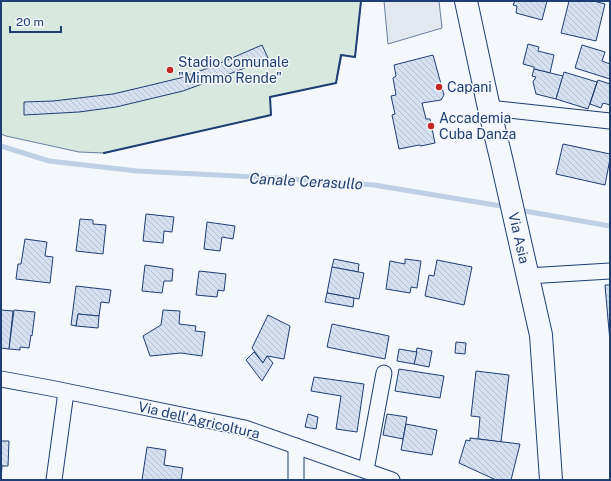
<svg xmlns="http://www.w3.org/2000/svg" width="611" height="481" viewBox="0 0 611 481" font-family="'Public Sans',sans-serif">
<defs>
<pattern id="building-back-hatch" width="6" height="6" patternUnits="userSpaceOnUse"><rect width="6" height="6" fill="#d5e0f0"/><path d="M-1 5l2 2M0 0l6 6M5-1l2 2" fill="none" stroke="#b6c1d1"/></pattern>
</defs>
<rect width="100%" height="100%" fill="#f4f7fb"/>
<path fill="#d7e8df" stroke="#687fa3" d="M1,1H361L355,57L342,55L336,83L270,97L271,115L104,153L79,152L6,136L1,134Z"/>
<path fill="#e3e8f0" stroke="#687fa3" d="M384,1H439L442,28L388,44Z"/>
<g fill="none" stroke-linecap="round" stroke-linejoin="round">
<g stroke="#bed0e5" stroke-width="5">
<path d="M1,146L49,161L137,171L277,178L374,185L507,207"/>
<path d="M519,210L610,226"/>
</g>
</g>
<g fill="url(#building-back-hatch)" stroke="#1d3f73">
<path d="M515,1H547L542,20L516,13L517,6L513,5Z"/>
<path d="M569,1H594L605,4L596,41L561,33Z"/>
<path d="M528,44L539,47L538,51L554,55L550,73L534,69V67L523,64Z"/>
<path d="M262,45L268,58L240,70L183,91L116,107L79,112L24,115V102L53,101L113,94L147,86L180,78L211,67Z"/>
<path d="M582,45L605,52L602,61L610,64V79L575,68Z"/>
<path d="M433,55L444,95L441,100L422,103L426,119H430L435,143L421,146L419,145L399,149L392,115L395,114L391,96L396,95L393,78L396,76L394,65Z"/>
<path d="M534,69L563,76L556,99L536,94L533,82L536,77L532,76Z"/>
<path d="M564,72L597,82L588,109L556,99Z"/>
<path d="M598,80L610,84V105L603,103L601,108L590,104Z"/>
<path d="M563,144L610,154V159L605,185L556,174Z"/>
<path d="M146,214L174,217L172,232L164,231L163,243L143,241Z"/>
<path d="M80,219L93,220V224L106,225L103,254L76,251Z"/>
<path d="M207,222L235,226L233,239L222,237L220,251L204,249Z"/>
<path d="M25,239L47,242L45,256L53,257L50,283L16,279L18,264H21Z"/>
<path d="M334,259L359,264L358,272L332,267Z"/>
<path d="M405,259L421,261L417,288L411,287L410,293L386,289L390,261L405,264Z"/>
<path d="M437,260L472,267L464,305L425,296L429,275L434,276Z"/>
<path d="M145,265L173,269L172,281H164L162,293L142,291Z"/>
<path d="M332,267L364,273L359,299L327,293Z"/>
<path d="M199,271L226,274L224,291L218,290L217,297L196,295Z"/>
<path d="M605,285H610V342Z"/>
<path d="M76,286L111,290L109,303L101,302L99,316L78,314L76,326L71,325Z"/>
<path d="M327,293L354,298L353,307L325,302Z"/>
<path d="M1,310L13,311L9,349L1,348Z"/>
<path d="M14,310L35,312L32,336L31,335L29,348L20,347V350L9,349Z"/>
<path d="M163,310L180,311L179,324L196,326L195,331L205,332L202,356L181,353L150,356L143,336L161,325Z"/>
<path d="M78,314L99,316L98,328L76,326Z"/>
<path d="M268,315L290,326L284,359L267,356L263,363L252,348Z"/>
<path d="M332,324L389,336L385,359L327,347Z"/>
<path d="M456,342L466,343L465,354L455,353Z"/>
<path d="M417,348L432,351L429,367L414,364Z"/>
<path d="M399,349L417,352L414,364L397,361Z"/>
<path d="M254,352L263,363L267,356L273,363L262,381L246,360Z"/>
<path d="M399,369L444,376L440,398L395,391Z"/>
<path d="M476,371L509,375L501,442L478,439L480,417L471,416Z"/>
<path d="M314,377L364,384L357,432L336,429L341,396L311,391Z"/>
<path d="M308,414L318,417L316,429L305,427Z"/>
<path d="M387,414L407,417L403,439L383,435Z"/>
<path d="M406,424L437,430L432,455L401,450Z"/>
<path d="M470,438L520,444L511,480H496L459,463L466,440L470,441Z"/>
<path d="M1,441H9L8,466H2L1,480Z"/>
<path d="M147,447L166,450L164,465L183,468L181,480H142Z"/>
</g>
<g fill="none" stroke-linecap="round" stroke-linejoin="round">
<g stroke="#1d3f73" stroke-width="17">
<g id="street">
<path d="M489,108L610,121"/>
<path d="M527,276L610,271"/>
<path d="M1,379L50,388L245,428L392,480"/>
<path d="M366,470L384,373"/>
<path d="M54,480L66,392"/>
<path d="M296,480V446"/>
</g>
</g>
<g stroke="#1d3f73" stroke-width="24">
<path id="secondary" d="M466,1L489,108L502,162L541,335L551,480"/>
</g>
<use href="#street" stroke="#f4f7fb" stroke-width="15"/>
<use href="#secondary" stroke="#f4f7fb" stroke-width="22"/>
<path stroke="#1d3f73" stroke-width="2" d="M104,153L271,115L270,97L336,83L341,55L355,57L361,1"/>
</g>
<g fill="#c62828" stroke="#f4f7fb" stroke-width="1.5">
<circle cx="170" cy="70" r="4"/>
<circle cx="439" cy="87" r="4"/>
<circle cx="431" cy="126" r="4"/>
</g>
<g text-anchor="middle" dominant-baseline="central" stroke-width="3" stroke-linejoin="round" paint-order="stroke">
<g font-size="14" fill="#1d3f73" stroke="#f4f7fb" text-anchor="start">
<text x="178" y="62">Stadio Comunale<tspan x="178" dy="16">"Mimmo Rende"</tspan></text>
<text x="447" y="87">Capani</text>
<text x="439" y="118">Accademia<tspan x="439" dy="16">Cuba Danza</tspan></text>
</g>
<g font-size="14" fill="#1d3f73" stroke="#f4f7fb">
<text transform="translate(519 238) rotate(77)">Via Asia</text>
<text transform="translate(199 420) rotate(13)">Via dell'Agricoltura</text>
</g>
<g font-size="15" font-style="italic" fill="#1d3f73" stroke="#f4f7fb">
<text transform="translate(306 181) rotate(3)">Canale Cerasullo</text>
</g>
</g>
<rect width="611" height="481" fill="none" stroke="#1d3f73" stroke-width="4"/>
<path d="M10 26v6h51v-6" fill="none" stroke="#1d3f73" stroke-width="2"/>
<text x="16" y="26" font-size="12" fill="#1d3f73" stroke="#f4f7fb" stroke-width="3" paint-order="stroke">20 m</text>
</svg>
